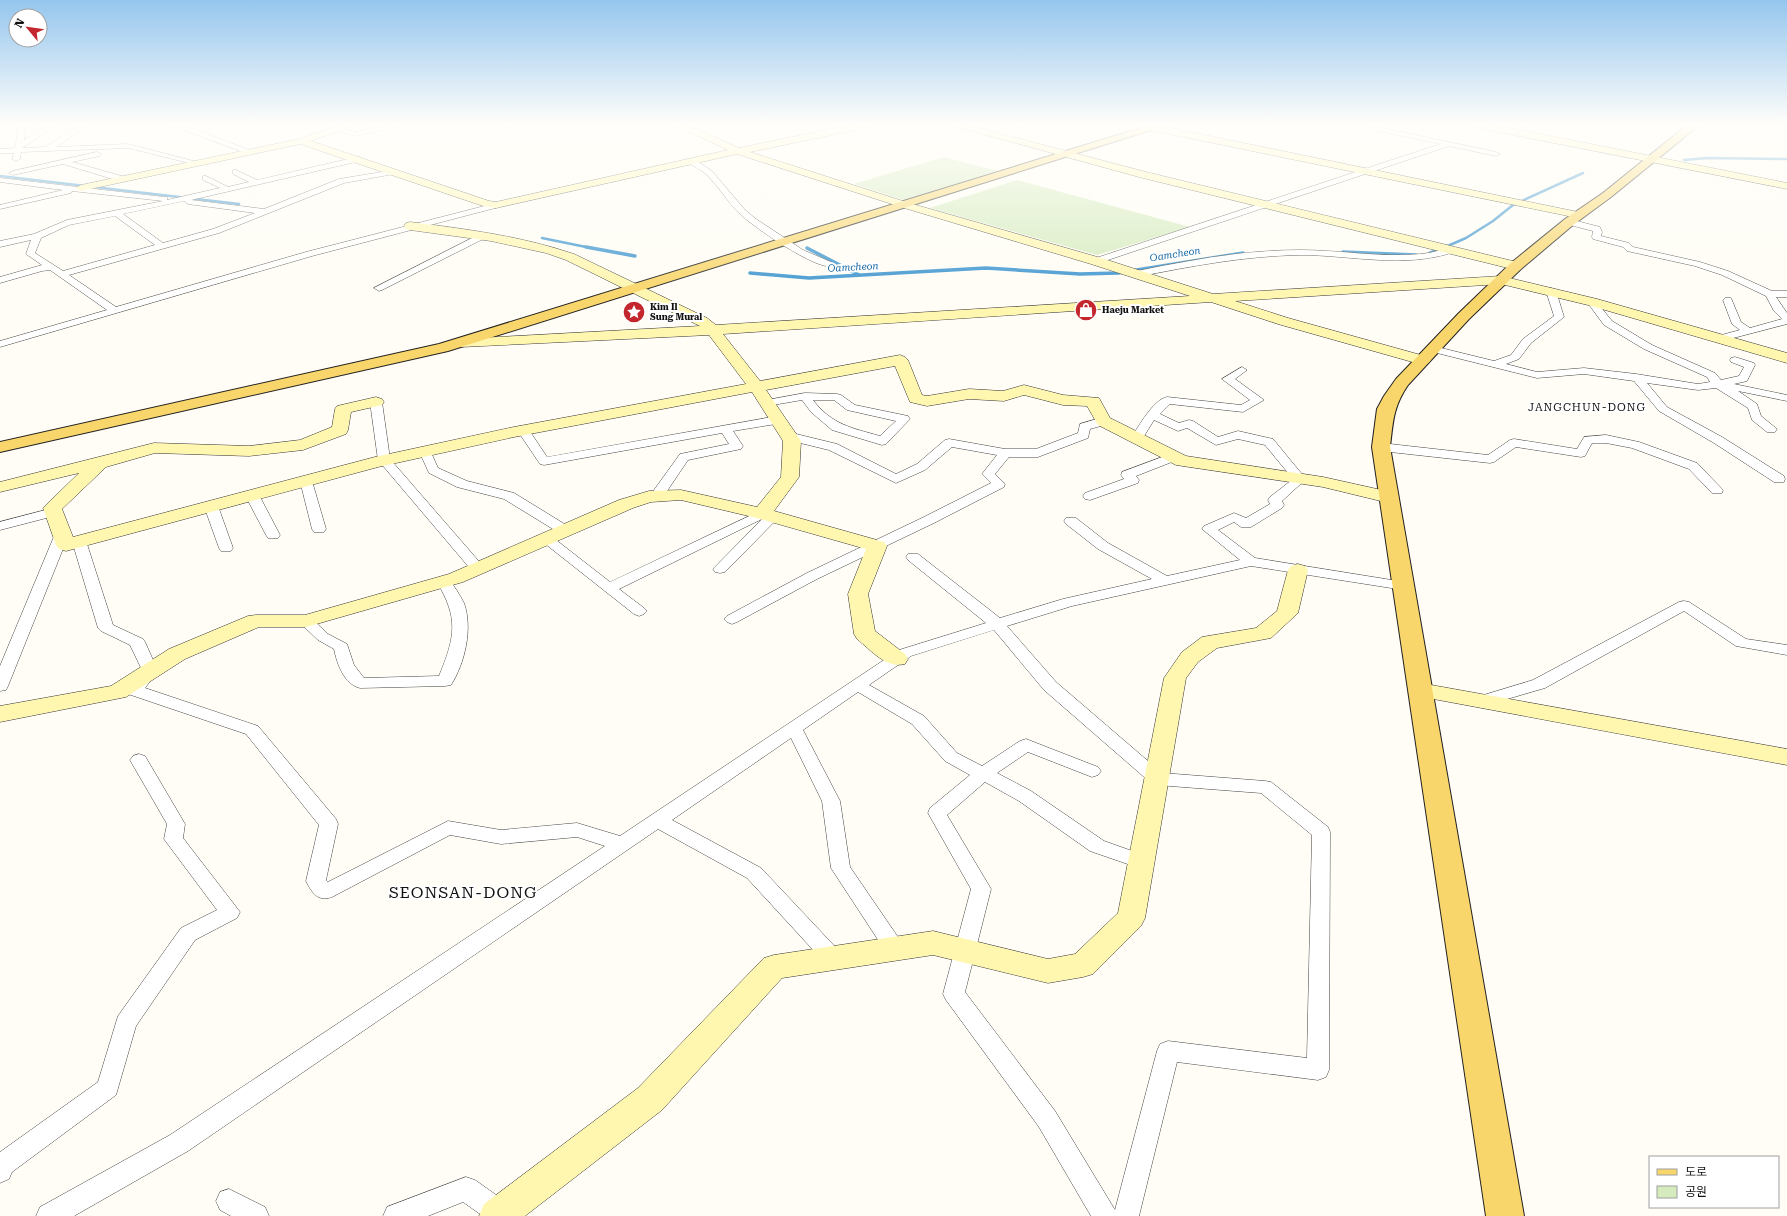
<svg xmlns="http://www.w3.org/2000/svg" width="1787" height="1216" viewBox="0 0 1787 1216" font-family="'Roboto Serif','Noto Sans KR',serif">
<rect width="100%" height="100%" fill="#fffdf5"/>
<g fill="#d5ebbd">
<path d="M944,157L997,171L907,201L854,184Z"/>
<path d="M1017,180L1190,227L1097,255L930,208Z"/>
</g>
<g fill="none" stroke-linecap="round" stroke-linejoin="round">
<g stroke="#3f96cf" stroke-width="2.5">
<path d="M1684,160L1707,158L1787,159"/>
<path d="M0,176L239,204"/>
<path d="M542,238L591,248"/>
<path d="M1443,248L1466,238L1493,221L1513,205L1583,173"/>
</g>
<g stroke="#3f96cf" stroke-width="3.5">
<path d="M586,247L635,256"/>
<path d="M807,248L859,275"/>
<path d="M1343,252L1416,255"/>
<path d="M1430,253L1445,247"/>
<path d="M750,273L809,278L986,268L1080,274L1118,273L1243,253"/>
</g>
<g stroke="#444" stroke-width="1">
<g id="street">
<path d="M19,126H26L24,140L46,126H55L22,148L45,147L78,126H87L56,147L128,144L201,163L197,165L128,148L21,152L20,159L16,161L12,159L14,153H0V149L15,148Z"/>
<path d="M174,126H185L255,152L248,154Z"/>
<path d="M383,126H398L356,136L334,130L337,128L356,132Z"/>
<path d="M1377,127L1496,152L1500,154L1496,156L1449,146L1099,263L1096,264L1091,261L1093,259L1440,144L1375,130L1374,129Z"/>
<path d="M97,152L101,154L100,156L72,162L125,177V181H119L63,164L13,175L9,173L13,171Z"/>
<path d="M357,157H360V161L191,200L264,209L339,179L394,170L398,172L394,174L344,183L219,233L69,275L116,307L306,252L496,203L500,205L499,207L312,256L0,347V341L107,310L50,270L42,271L0,283V277L42,265L26,254L31,240L0,247V241L34,234L67,220L163,201L72,191L71,193L0,209V205L63,190L0,182V178L164,197H167V200L220,188L203,180V176H206L228,187L249,182L233,174V170H236L257,180ZM184,201L188,204L255,213L213,229L163,243L123,214ZM115,216L155,245L63,271L35,253L41,238L69,225Z"/>
<path d="M688,159H694L712,171L745,210L756,219L803,250L831,262L833,264L831,266C816,270 752,226 740,214C727,202 719,186 706,174C701,170 694,166 688,163Z"/>
<path d="M1569,219L1600,227L1602,232L1601,236L1629,243L1633,247L1700,262L1728,271L1772,291H1787V297H1776L1787,313V324L1718,342L1714,341L1713,339L1714,337L1740,330L1732,324L1723,300L1725,298H1731L1741,322L1750,328L1782,319L1774,311L1766,296L1722,275L1695,266L1627,251L1623,247L1593,239L1592,237L1593,231L1566,224L1565,222Z"/>
<path d="M482,233L485,234L486,236L485,238L382,290L379,291L374,288Z"/>
<path d="M1451,247L1454,248L1455,250L1454,252C1404,269 1351,255 1300,255C1245,256 1191,266 1137,277L1132,274L1137,271C1191,260 1245,250 1300,250C1340,250 1381,258 1421,254C1432,253 1441,250 1451,247Z"/>
<path d="M1551,288L1556,291L1564,317L1531,343L1519,359L1506,364L1537,372L1584,368L1636,374L1698,384L1710,382L1707,377L1644,349L1604,325L1587,302L1592,299L1595,300L1612,321L1652,345L1715,373L1721,380L1739,376L1744,367L1731,362L1730,360L1731,358L1735,357L1754,363L1755,365L1747,381L1734,384L1787,395V401L1738,391L1757,404L1761,416L1777,429L1775,432H1767L1752,420L1748,408L1716,388L1698,390L1647,383L1667,407L1722,437L1784,476L1785,479L1784,482H1774L1714,443L1659,411L1634,381L1584,374L1537,378L1429,351L1428,349L1433,346L1494,361L1511,355L1523,339L1554,316L1546,291Z"/>
<path d="M1242,367L1247,370L1235,379L1264,400L1243,412L1170,404L1160,414L1179,423L1189,420L1193,421L1218,437L1238,431L1273,439L1306,479L1282,501L1284,505L1282,508L1251,527H1241L1234,522L1218,530L1255,558L1404,582L1409,583L1411,586L1409,589L1404,590L1251,566L1072,606L1007,626L1056,682L1162,773L1265,781L1271,782L1328,827L1330,832L1329,1070L1326,1077L1318,1080L1177,1062L1139,1216H1091L1039,1127L946,1000L943,994L971,889L928,813L930,808L970,775L945,761L912,724L858,692L803,730L840,801L850,867L902,943L905,949L902,955L895,957L888,955L831,868L822,801L791,738L672,820L761,868L840,952L843,958L840,964L833,967L826,964L747,878L658,829L188,1151L74,1216H36L40,1207L170,1135L605,846L577,837L501,844L450,835L332,897C318,902 312,893 306,881L319,825L246,734L128,694L126,690L142,670L130,645L101,631L98,628L72,541L74,538H84L86,541L113,625L143,639L145,642L158,671L145,688L258,726L336,819L338,824L326,880L328,882L448,821L501,830L577,823L620,836L899,650L986,623L908,560L906,557L908,554H918L1000,618L1063,599L1152,579L1098,549L1066,524L1064,521L1066,518H1076L1108,543L1167,576L1240,560L1202,529L1204,526L1234,513L1246,518L1270,504L1268,500L1270,497L1293,479L1265,445L1238,439L1216,445L1187,428L1178,431L1154,420L1141,441H1133L1131,438C1139,426 1153,400 1167,397L1241,405L1250,400L1222,379ZM994,630L1044,690L1151,783L1157,785L1261,793L1312,835L1307,1058L1168,1041L1160,1044L1157,1051L1115,1210L1055,1111L965,992L991,889L947,815L985,782L1019,801L1090,851L1142,869L1149,867L1152,862L1149,857L1104,841L1031,791L997,773L1028,752L1092,777L1098,775L1101,771L1098,767L1026,739L1020,741L982,766L957,753L924,716L869,685L911,656Z"/>
<path d="M805,393L837,394L841,395L855,405L908,416L910,419L886,444L882,445L832,430L811,412L802,400L767,406L761,403L767,400ZM813,400H834L847,410L896,421L880,436C852,428 832,425 813,400Z"/>
<path d="M376,399L382,402L390,459L483,566L485,569L483,572L478,573L473,572L378,460L370,402Z"/>
<path d="M778,416L782,417L784,420L782,423L733,431L743,446L741,449L688,460L661,500H651L649,497L680,454L729,444L722,433L544,465L540,464L517,430L519,427H527L547,457Z"/>
<path d="M1104,417L1108,418L1110,421L1108,424L1090,429L1088,438L1038,457H1009L995,474L1005,484L1004,487L934,523L817,579L737,622L732,624L727,622L724,619L727,616L807,573L924,517L991,483L982,474L997,455L952,447L925,470L896,483L829,450L784,439L782,436L784,433L788,432L837,444L896,474L917,464L945,440L949,439L1005,449H1036L1078,433L1080,424Z"/>
<path d="M1606,435L1639,442L1697,463L1723,490L1722,493H1712L1689,469L1632,448L1606,443H1592L1585,456L1581,457L1516,447L1494,462L1490,463L1381,451L1377,450L1375,447L1377,444L1381,443L1488,455L1510,440L1514,439L1577,449L1584,437Z"/>
<path d="M425,447L429,448L438,468L467,481L514,493L571,528L573,531L571,534H561L504,499L457,487L429,473L419,451L421,448Z"/>
<path d="M1173,453L1177,454L1179,457L1177,460L1136,476L1139,480L1138,483L1090,500L1085,499L1083,496L1085,493L1124,479L1121,475L1122,472Z"/>
<path d="M306,477L311,478L312,481L326,529L324,532H314L312,529L300,481L301,478Z"/>
<path d="M252,491L257,492L259,495L280,535L278,538H268L266,535L245,495L247,492Z"/>
<path d="M211,502L216,503L218,506L233,548L231,551H221L219,548L204,506L206,503Z"/>
<path d="M53,508L58,509L60,512L58,515L0,530V522Z"/>
<path d="M762,510L767,511L769,514H777L779,517L725,572L720,573L715,572L713,569L762,519L619,589L644,608L647,611L644,614L639,616L634,614L539,539L541,536H551L610,582Z"/>
<path d="M62,530L67,531L69,534L8,686L6,690L0,691V666L55,534L57,531Z"/>
<path d="M444,578L449,579C454,586 460,595 464,603C473,628 465,663 451,685L445,686L360,688C344,684 337,664 334,649L318,640L298,621L301,618L306,616L311,618L328,634L347,644L354,665L364,678L439,676C455,637 459,619 437,582L439,579Z"/>
<path d="M1684,601L1689,602L1746,639L1787,645V655L1736,646L1684,611L1545,688L1483,706L1477,705L1475,701L1477,697L1533,680L1679,602Z"/>
<path d="M139,754L145,756L185,824L183,838L240,912L237,918L195,940L136,1026L116,1095L12,1172L9,1179L0,1183V1152L98,1082L118,1016L181,928L217,910L164,839L167,824L130,760L133,756Z"/>
<path d="M466,1177L475,1180L513,1207L517,1216H483L463,1202L428,1216H383L387,1207Z"/>
<path d="M229,1189L265,1207L269,1216H231L220,1210L216,1201L220,1192Z"/>
</g>
</g>
<g stroke="#333" stroke-width="1">
<g id="secondary">
<path d="M337,126H352L311,141L489,201L496,202L728,150L677,126H690L739,148L845,126H865L861,129L750,152L909,203L1101,258L1213,294L1501,276L1597,299L1787,353V363L1588,305L1501,284L1235,301L1288,318L1428,357L1431,360L1428,363L1423,365L1278,324L1211,302L723,334L760,381L900,355L905,357L908,360L922,395L927,396L969,389L1003,391L1024,385L1063,395L1099,398L1110,418L1186,456L1323,477L1395,493L1398,497L1395,501L1389,503L1323,487L1176,465L1098,425L1087,406L1063,405L1024,395L1004,401L969,399L927,406L910,402L895,366L766,390L801,441L799,477L774,511L884,542L887,546L868,594L875,631L905,654L908,659L905,664C886,669 871,650 857,639L854,634L848,594L866,549L757,518L681,500L651,502L633,508L463,582L306,627H259L185,659L126,697L0,722V706L111,686L169,649L248,616L256,615H305L449,574L619,500L649,491L681,490L757,507L781,477L783,441L752,392L514,437L378,467L66,551L59,549L56,545L43,508L79,473L0,492V482L154,443L249,446L300,440L332,427L335,409L337,406L376,397L382,399L384,402L382,405L351,412L348,430L346,434L303,450L249,456L155,453L106,467L62,509L73,537L375,457L514,427L746,384L709,335L461,347L456,346L454,343L456,340L461,339L700,326L566,260L546,253L491,241L410,230L406,229L404,226L406,223L410,222C466,229 521,236 574,254L707,318L716,325L1190,296L1091,264L901,207L737,154L496,208L483,206L300,144L81,191L75,188L81,185L299,139Z"/>
<path d="M954,126H971L1146,172L1521,263L1522,266L1521,269L1516,270L1139,177Z"/>
<path d="M1141,126H1161L1578,212L1584,215L1578,218L1145,129Z"/>
<path d="M1479,126H1500L1787,183V189L1483,129Z"/>
<path d="M1298,564L1305,566L1308,570L1298,613L1271,638L1217,648L1198,662L1186,678L1145,918L1141,926L1093,974L1083,977L1048,983L933,955L782,978L662,1110L525,1216H479L484,1204L638,1088L764,958L774,955L933,931L1048,959L1075,954L1118,913L1164,678L1182,652L1202,637L1256,628L1277,611L1288,570L1291,566Z"/>
<path d="M1420,683L1787,749V765L1412,695L1409,690L1412,685Z"/>
</g>
</g>
<g stroke="#222" stroke-width="2">
<g id="primary">
<path d="M1147,126H1164L448,351L0,452V442L439,344Z"/>
<path d="M1686,126H1698L1611,197L1573,225L1521,269L1469,319L1408,385C1393,407 1393,422 1390,447L1524,1216H1486L1372,447L1377,409L1384,396L1396,379L1459,313L1511,263L1565,219L1603,193Z"/>
</g>
</g>
<use href="#street" fill="#fff" fill-rule="evenodd"/>
<use href="#secondary" fill="#fff6b0" fill-rule="evenodd"/>
<use href="#primary" fill="#f9d66b" fill-rule="evenodd"/>
</g>
<linearGradient id="sky" x2="0" y2="1"><stop stop-color="#95c6ee"/><stop offset="0.42" stop-color="#fffefa"/><stop offset="1" stop-color="#fffefa" stop-opacity="0"/></linearGradient>
<rect width="1787" height="297" fill="url(#sky)"/>
<defs>
<g id="shop-disc" transform="scale(1.15)"><circle r="9.5" fill="#c4262e" stroke="#fff"/><path d="M-5-2.5h2.3a2.7 3.5 0 0 1 5.4 0H5L5.5 6h-11ZM-1.5-2.5h3a1.5 2.3 0 0 0-3 0Z" fill="#fff"/></g>
<g id="sight-disc" transform="scale(1.15)"><circle r="9.5" fill="#c4262e" stroke="#fff"/><path d="M0-6L1.8-2.2L6-1.7L2.9 1.2L3.7 5.4L0 3.3L-3.7 5.4L-2.9 1.2L-6-1.7L-1.8-2.2Z" fill="#fff"/></g>
</defs>
<g fill-rule="evenodd">
<use href="#shop-disc" x="1086" y="310"/>
<use href="#sight-disc" x="634" y="312"/>
</g>
<g text-anchor="middle" dominant-baseline="central" stroke-width="4" stroke-linejoin="round" paint-order="stroke">
<g font-size="9" font-weight="bold" fill="#111" stroke="#fff" text-anchor="start">
<text x="650" y="307">Kim Il<tspan x="650" dy="10">Sung Mural</tspan></text>
<text x="1102" y="310">Haeju Market</text>
</g>
<g font-size="10" font-style="italic" fill="#1768a6" stroke="#fff">
<text transform="translate(1175 254) rotate(-9)">Oamcheon</text>
<text transform="translate(853 267) rotate(-3)">Oamcheon</text>
</g>
<g font-size="11" letter-spacing="1" fill="#111" stroke="#fff">
<text x="1587" y="407">JANGCHUN-DONG</text>
</g>
<g font-size="16" letter-spacing="1" fill="#111" stroke="#fff">
<text x="463" y="892">SEONSAN-DONG</text>
</g>
</g>
<rect x="1649" y="1156" width="130" height="52" fill="#ffffff" stroke="#a0a0a0"/>
<rect x="1657" y="1169" width="20" height="6" fill="#f9d66b" stroke="#a0a0a0"/>
<text x="1685" y="1176" font-size="12" fill="#111111">도로</text>
<rect x="1657" y="1186" width="20" height="12" fill="#d5ebbd" stroke="#a0a0a0"/>
<text x="1685" y="1196" font-size="12" fill="#111111">공원</text>
<g transform="translate(28 28) rotate(299)"><circle r="19" fill="#ffffff" stroke="#a0a0a0"/>
<path d="M0-3L7 15L0 10L-7 15Z" fill="#c4262e"/>
<text y="-6" font-size="11" font-weight="bold" text-anchor="middle" fill="#111111">N</text>
</g>
</svg>
